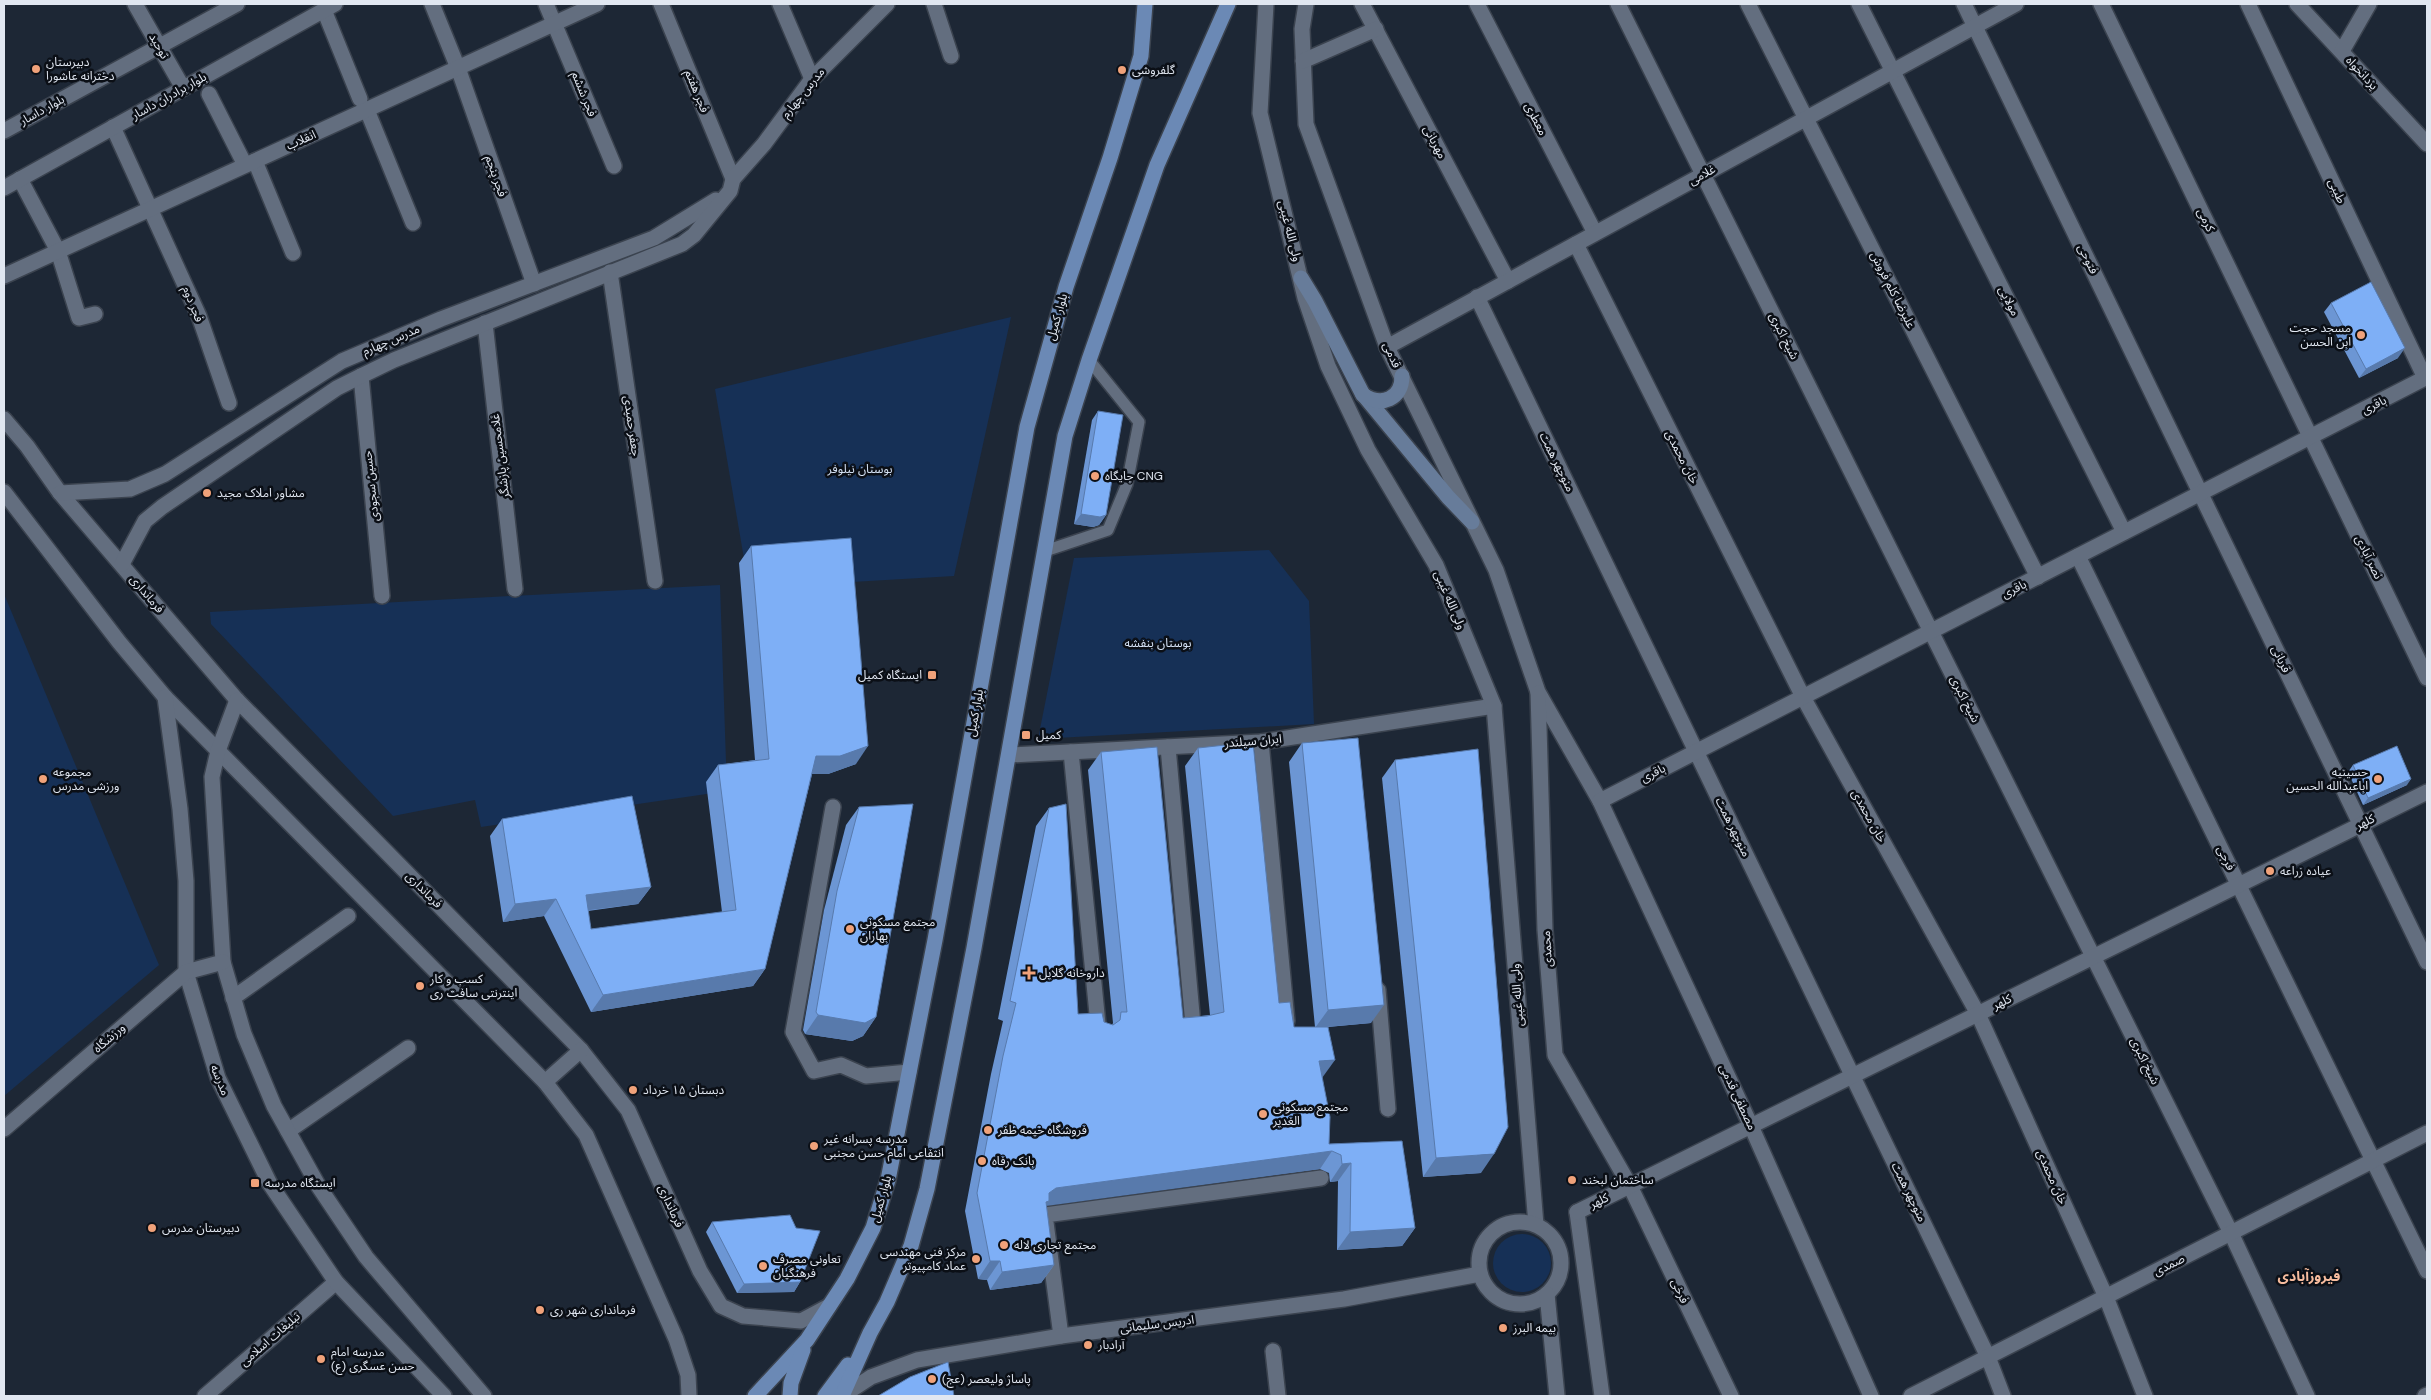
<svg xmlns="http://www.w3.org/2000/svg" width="2431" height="1400" viewBox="0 0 2431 1400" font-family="'DM Sans','Noto Sans Arabic',sans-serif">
<rect width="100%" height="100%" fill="#1d2735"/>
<g fill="#163056">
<path d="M1011,317L954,576L749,588L715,389Z"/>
<path d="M1269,550L1309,601L1314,724L1038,739L1074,558Z"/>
<path d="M720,585L727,791L481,827L475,800L393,816L211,624L210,612Z"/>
<path d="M4,594L159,965L4,1096Z"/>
<circle cx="1522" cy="1263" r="29"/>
</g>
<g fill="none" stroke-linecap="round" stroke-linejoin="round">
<g stroke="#3b434f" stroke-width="14">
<path id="service" d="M1045,551L1108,530L1127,484L1139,422L1089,360"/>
</g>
<g stroke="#3b434f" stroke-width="18">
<g id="minor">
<path d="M135,4L159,46"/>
<path d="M432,4L458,68L534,284"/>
<path d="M546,4L614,166"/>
<path d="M661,4L733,179"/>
<path d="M780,4L812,79"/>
<path d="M934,4L951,56"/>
<path d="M1306,4L1302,29L1306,124L1387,347L1496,570L1538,692L1600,801"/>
<path d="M1362,4L1508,281"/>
<path d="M1477,4L1595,233"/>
<path d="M1748,4L2038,577"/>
<path d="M1859,4L2124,532"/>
<path d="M1964,4L2427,962"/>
<path d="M2101,4L2427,678"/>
<path d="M2248,4L2425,378"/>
<path d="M324,10L360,99"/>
<path d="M1303,61L1376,29"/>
<path d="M209,94L245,165"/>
<path d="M367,110L413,223"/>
<path d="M113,127L199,316L229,403"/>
<path d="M255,161L293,253"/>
<path d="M20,179L58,251L79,318L95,314"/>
<path d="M1576,244L1803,697L1978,1014L2106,1297L2145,1396"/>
<path d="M610,272L655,581"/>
<path d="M4,276L597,4"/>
<path d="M1477,297L1988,1357L2003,1396"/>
<path d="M485,323L515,589"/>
<path d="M1387,347L2016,4"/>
<path d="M361,376L382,596"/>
<path d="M2078,556L2427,1271"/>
<path d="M1538,693L1545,930L1555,1055L1630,1186L1731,1396"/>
<path d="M1261,742L1287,1021"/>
<path d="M1168,747L1193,1025"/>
<path d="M1071,752L1099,1034"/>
<path d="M1009,755L1261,742L1494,706"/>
<path d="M833,807L793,1032L814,1071L841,1065L866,1076L909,1072"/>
<path d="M1378,990L1388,1109"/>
<path d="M233,998L348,916"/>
<path d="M288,1131L408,1048"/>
<path d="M1577,1212L1602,1396"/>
<path d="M1061,1336L1045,1215L1321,1178"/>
<path d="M1273,1351L1278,1396"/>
<path d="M205,1396L336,1282"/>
<path d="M2425,1396L2427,1395"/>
</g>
</g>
<g stroke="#3b434f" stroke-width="18">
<g id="tertiary">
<path d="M1266,4L1260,113L1305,298L1328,366L1368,450L1436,565L1494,706L1536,1225"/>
<path d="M1618,4L2231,1233L2307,1396"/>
<path d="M2297,4L2427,144"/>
<path d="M159,46L183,88"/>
<path d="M2342,51L2369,4"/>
<path d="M4,131L237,4"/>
<path d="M4,188L335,4"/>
<path d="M4,419L27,446L60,493L237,700L581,1050L628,1110L700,1271L721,1306L743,1316L801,1321L829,1306"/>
<path d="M4,492L119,642L165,697L545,1082L586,1135L676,1339L688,1375L689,1396"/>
<path d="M60,493L130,489L165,474L342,361L441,319L654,238L716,200"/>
<path d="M122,564L145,521L162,507L337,388L361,376L394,360L682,244L694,235L730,191L733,179L764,144L812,79L887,4"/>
<path d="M165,697L180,809L186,881V972L218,1078L270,1184L336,1282L444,1396"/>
<path d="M237,700L218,751L212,777L223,962L244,1034L274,1106L319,1187L366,1257L484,1396"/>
<path d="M545,1082L581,1050"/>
<path d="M4,1129L186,972L223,962"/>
<path d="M1577,1212L2427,792"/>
<circle cx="1520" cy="1263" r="41"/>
<path d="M1547,1294L1557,1396"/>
<path d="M842,1396L871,1377L917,1360L1061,1336L1344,1299L1480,1274"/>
<path d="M1871,1396L1751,1126L1600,801L2427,377"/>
<path d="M1911,1396L2427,1133"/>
</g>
</g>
<g stroke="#3b434f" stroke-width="18">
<g id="secondary">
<path d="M1301,278L1315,301L1362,393L1448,497L1472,522"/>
<path d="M1363,395C1382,407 1402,399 1402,376"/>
</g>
</g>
<g stroke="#3b434f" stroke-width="18">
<g id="primary">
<path d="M755,1396L807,1340L847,1279L873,1228L888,1180L935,940L1027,427L1066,287L1110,158L1141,56L1145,4"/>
<path d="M790,1396L791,1383L803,1350"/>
<path d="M825,1396L848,1365"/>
<path d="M842,1396L870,1333L887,1302L911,1246L927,1189L974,948L1065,436L1089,360L1157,165L1228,4"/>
</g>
</g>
<use href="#service" stroke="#636e7f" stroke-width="11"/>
<use href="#minor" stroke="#636e7f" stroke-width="15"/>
<use href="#tertiary" stroke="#636e7f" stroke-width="15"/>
<use href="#secondary" stroke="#677c9a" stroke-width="15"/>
<use href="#primary" stroke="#6b89b5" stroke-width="15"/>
</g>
<g fill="#6c96d4">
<path d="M2331,303L2398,358L2359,378L2324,312Z"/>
<path d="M1098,411L1106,515L1099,525L1093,527L1074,524L1092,420Z"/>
<path d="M751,546L856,764L828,774H812L765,969L753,986L591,1012L544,916L503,922L490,836L502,819L651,887L638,904L588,911L591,929L722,912L706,782L718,765L755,760L739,563Z"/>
<path d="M1302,743L1371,1023L1328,1027L1322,1077L1329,1144L1402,1141L1415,1228L1402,1246L1337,1250L1338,1181L1330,1182L1329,1173L1320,1169L1046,1205L1054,1265L1041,1283L990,1290L987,1280L978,1279L965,1211L991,1074L1003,1021L998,1019L1036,826L1049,808L1078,1014L1112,1025L1113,1023L1088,770L1101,752L1183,1018L1210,1015L1185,766L1198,748L1279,1003L1294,1027H1315L1289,762Z"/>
<path d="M1395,760L1481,1173L1423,1177L1382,778Z"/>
<path d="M2353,765L2407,785L2363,805L2348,772Z"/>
<path d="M859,807L876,1017L863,1036L852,1041L805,1034L803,1030L824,910L846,825Z"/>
<path d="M712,1222L800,1282L794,1292L737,1293L706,1232Z"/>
</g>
<g fill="#587aac">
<path d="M2405,348L2398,358L2359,378L2366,369Z"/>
<path d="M1081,514L1106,515L1099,525L1093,527L1074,524Z"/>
<path d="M868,746L856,764L828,774H804L816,756Z"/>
<path d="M2411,779L2407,785L2363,805L2368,798Z"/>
<path d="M651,887L638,904L574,912L586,895Z"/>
<path d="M556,899L544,916L503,922L515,904Z"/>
<path d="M765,969L753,986L591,1012L603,995Z"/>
<path d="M1384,1005L1371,1023L1315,1028L1328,1010Z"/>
<path d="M818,1015L876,1017L863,1036L852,1041L805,1034Z"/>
<path d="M1335,1060L1322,1078L1319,1061Z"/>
<path d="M1332,1151L1320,1169L1046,1206L1033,1220L1049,1193L1056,1188Z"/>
<path d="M1494,1154L1481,1173L1423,1177L1436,1158Z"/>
<path d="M1351,1163L1338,1181L1330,1182L1342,1164Z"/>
<path d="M1415,1228L1402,1246L1337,1250L1350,1232Z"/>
<path d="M990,1261H1000L987,1280L978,1279Z"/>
<path d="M1054,1265L1041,1283L990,1290L1002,1272Z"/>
<path d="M800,1282L794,1292L737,1293L744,1284Z"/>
</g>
<g fill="#7eaff6" stroke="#587aac">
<path d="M2371,282L2405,348L2366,369L2331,303Z"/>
<path d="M1098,411L1123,415L1106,515L1100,517L1081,514Z"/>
<path d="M851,538L868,746L840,756H816L765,969L603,995L556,899L515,904L502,819L632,796L651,887L586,895L591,929L736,910L718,765L769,759L751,546Z"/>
<path d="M1358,738L1384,1005L1328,1010L1302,743Z"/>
<path d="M1253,742L1279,1003L1290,1002L1294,1027H1328L1335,1060L1319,1061L1330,1117L1329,1144L1402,1141L1415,1228L1350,1232L1351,1163L1342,1164L1341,1155L1332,1151L1056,1188L1049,1193V1201L1046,1202L1054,1265L1002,1272L1000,1261H990L977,1193L1003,1056L1016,1003L1010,1001L1049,808L1066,804L1078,1014L1102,1013L1104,1022L1113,1025L1120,1020L1121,1012H1127L1101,752L1157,747L1183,1018L1207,1016L1224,1012L1198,748Z"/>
<path d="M2397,746L2411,779L2368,798L2353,765Z"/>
<path d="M1478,749L1508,1127L1494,1154L1436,1158L1395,760Z"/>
<path d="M913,804L876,1017L865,1023L818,1015L816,1012L837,891L859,807Z"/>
<path d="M790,1215L796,1228L820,1231L800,1282L744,1284L712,1222Z"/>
<path d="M948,1362L954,1396H878L910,1377Z"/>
</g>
<g fill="#f0a27a" stroke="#0b0f16" stroke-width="2">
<circle cx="36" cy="69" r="5"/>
<circle cx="1122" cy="70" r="5"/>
<circle cx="2361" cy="335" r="5"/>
<circle cx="1095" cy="476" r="5"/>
<circle cx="207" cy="493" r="5"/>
<rect x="927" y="670" width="10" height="10" rx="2.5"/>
<rect x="1021" y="730" width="10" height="10" rx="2.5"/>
<circle cx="43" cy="779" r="5"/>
<circle cx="2378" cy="779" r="5"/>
<circle cx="2270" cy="871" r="5"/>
<circle cx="850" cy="929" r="5"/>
<path d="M1026.5 965.5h5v5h5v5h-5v5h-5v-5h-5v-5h5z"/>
<circle cx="420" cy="986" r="5"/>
<circle cx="633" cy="1090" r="5"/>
<circle cx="1263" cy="1114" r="5"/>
<circle cx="988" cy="1130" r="5"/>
<circle cx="814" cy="1146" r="5"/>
<circle cx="982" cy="1161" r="5"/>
<circle cx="1572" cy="1180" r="5"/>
<rect x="250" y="1178" width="10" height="10" rx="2.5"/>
<circle cx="152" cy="1228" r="5"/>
<circle cx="1004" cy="1245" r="5"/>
<circle cx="976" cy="1259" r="5"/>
<circle cx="763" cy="1266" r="5"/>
<circle cx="540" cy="1310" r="5"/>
<circle cx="1503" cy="1328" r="5"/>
<circle cx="1088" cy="1345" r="5"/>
<circle cx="321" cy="1359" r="5"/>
<circle cx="932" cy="1379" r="5"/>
</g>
<g text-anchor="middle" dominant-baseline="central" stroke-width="5" stroke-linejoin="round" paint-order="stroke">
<g font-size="12" fill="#e1e7f1" stroke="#0b0f16">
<text transform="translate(159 46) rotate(60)">توحید</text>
<text transform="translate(2362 73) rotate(47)">یزدانخواه</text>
<text transform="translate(697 91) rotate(68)">فجر هفتم</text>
<text transform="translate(803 93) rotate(-51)">مدرس چهارم</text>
<text transform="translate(584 94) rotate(68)">فجر ششم</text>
<text transform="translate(169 96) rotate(-29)">بلوار برادران داسار</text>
<text transform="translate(42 110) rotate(-29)">بلوار داسار</text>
<text transform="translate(1536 119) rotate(63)">معطری</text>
<text transform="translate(301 140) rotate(-24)">انقلاب</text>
<text transform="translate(1435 142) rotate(62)">مهربانی</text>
<text transform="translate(1702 175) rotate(-29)">غلامی</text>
<text transform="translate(496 176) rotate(71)">فجر پنجم</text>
<text transform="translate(2337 191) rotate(65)">طیبی</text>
<text transform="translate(2206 220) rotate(64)">کرمی</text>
<text transform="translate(1290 231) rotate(76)">ولی الله غیبی</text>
<text transform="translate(2088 259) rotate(64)">فتوحی</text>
<text transform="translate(1893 290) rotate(63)">علیرضا کلم فروش</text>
<text transform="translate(2009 301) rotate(63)">مولایی</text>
<text transform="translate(193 304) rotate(68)">فجر دوم</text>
<text transform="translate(1057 317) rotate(-74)">بلوار کمیل</text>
<text transform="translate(1784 336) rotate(63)">شیخ اکبری</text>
<text transform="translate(391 340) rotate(-23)">مدرس چهارم</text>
<text transform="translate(1392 355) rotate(65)">قدمی</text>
<text transform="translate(2374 405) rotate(-27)">باقری</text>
<text transform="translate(632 426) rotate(82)">جعفر حمیدی</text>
<text transform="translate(500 456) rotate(-97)">غلامحسین پازشگر</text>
<text transform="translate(1682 457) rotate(63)">خان محمدی</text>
<text transform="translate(1557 462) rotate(64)">منوچهر همت</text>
<text transform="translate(371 486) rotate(-96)">حسین سجودی</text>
<text transform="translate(2369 557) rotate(64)">نصر آبادی</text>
<text transform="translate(2014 589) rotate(-27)">باقری</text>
<text transform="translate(147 594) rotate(50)">فرمانداری</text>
<text transform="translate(1450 600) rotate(67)">ولی الله غیبی</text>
<text transform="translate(2281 659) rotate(64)">قربانی</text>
<text transform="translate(1965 699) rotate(63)">شیخ اکبری</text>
<text transform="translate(975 713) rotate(-80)">بلوار کمیل</text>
<text transform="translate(1253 741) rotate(-5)">ایران سیلندر</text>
<text transform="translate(1653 773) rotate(-27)">باقری</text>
<text transform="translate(1869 816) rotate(61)">خان محمدی</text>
<text transform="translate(2365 822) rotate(-26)">کلهر</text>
<text transform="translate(1733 827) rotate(64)">منوچهر همت</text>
<text transform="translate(2226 858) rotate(64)">فرجی</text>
<text transform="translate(424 890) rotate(45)">فرمانداری</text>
<text transform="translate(1547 949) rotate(-94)">محمدی</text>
<text transform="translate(1517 995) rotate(-94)">ولی الله غیبی</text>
<text transform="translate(2002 1002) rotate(-26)">کلهر</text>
<text transform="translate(109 1038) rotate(-41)">ورزشگاه</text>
<text transform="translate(2145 1061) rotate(64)">شیخ اکبری</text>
<text transform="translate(220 1080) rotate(68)">مدرسه</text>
<text transform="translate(1738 1097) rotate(65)">مصطفی قدمی</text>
<text transform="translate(2052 1177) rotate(66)">خان محمدی</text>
<text transform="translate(1909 1192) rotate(64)">منوچهر همت</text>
<text transform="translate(881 1199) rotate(-74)">بلوار کمیل</text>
<text transform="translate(1599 1201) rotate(-26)">کلهر</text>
<text transform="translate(671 1206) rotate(66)">فرمانداری</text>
<text transform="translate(2169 1265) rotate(-27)">صمدی</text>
<text transform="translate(1680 1291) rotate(65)">فرخی</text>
<text transform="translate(1157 1324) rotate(-7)">ادریس سلیمانی</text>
<text transform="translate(270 1339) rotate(-41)">تبلیغات اسلامی</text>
</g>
<g font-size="12" fill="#e1e7f1" stroke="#0b0f16" text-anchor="start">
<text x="46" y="62">دبیرستان<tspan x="46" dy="14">دخترانه عاشورا</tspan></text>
<text x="1132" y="70">گلفروشی</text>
<text x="2351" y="328" text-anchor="end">مسجد حجت<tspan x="2351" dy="14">ابن الحسن</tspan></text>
<text x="1105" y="476">جایگاه CNG</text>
<text x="217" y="493">مشاور املاک مجید</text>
<text x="922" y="675" text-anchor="end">ایستگاه کمیل</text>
<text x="1036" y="735">کمیل</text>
<text x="53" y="772">مجموعه<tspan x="53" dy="14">ورزشی مدرس</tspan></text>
<text x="2368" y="772" text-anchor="end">حسینیه<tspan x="2368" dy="14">اباعبدالله الحسین</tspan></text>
<text x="2280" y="871">عیاده زراعه</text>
<text x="860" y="922">مجتمع مسکونی<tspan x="860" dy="14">بهاران</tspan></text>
<text x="1039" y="973">داروخانه گلایل</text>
<text x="430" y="979">کسب و کار<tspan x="430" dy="14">اینترنتی سافت ری</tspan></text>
<text x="643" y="1090">دبستان ۱۵ خرداد</text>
<text x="1273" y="1107">مجتمع مسکونی<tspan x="1273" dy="14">الغدیر</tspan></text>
<text x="998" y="1130">فروشگاه خیمه ظفر</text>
<text x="824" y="1139">مدرسه پسرانه غیر<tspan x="824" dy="14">انتفاعی امام حسن مجنبی</tspan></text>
<text x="992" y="1161">بانک رفاه</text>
<text x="1582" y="1180">ساختمان لبخند</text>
<text x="265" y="1183">ایستگاه مدرسه</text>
<text x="162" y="1228">دبیرستان مدرس</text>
<text x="1014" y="1245">مجتمع تجاری لاله</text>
<text x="966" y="1252" text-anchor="end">مرکز فنی مهندسی<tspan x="966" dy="14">عماد کامپیوتر</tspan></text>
<text x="773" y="1259">تعاونی مصرف<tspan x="773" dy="14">فرهنگیان</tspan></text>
<text x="550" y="1310">فرمانداری شهر ری</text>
<text x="1513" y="1328">بیمه البرز</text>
<text x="1098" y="1345">آرادبار</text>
<text x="331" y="1352">مدرسه امام<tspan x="331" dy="14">حسن عسگری (ع)</tspan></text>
<text x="942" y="1379">پاساژ ولیعصر (عج)</text>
</g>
<g font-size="12" fill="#d6e3f6" stroke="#0b0f16">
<text x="860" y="469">بوستان نیلوفر</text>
<text x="1158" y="643">بوستان بنفشه</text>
</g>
<g font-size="14" font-weight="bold" fill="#f7bc9e" stroke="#0b0f16">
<text x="2309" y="1276">فیروزآبادی</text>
</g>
</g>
<rect width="2431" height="1400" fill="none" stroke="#e1e7f1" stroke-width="10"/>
</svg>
